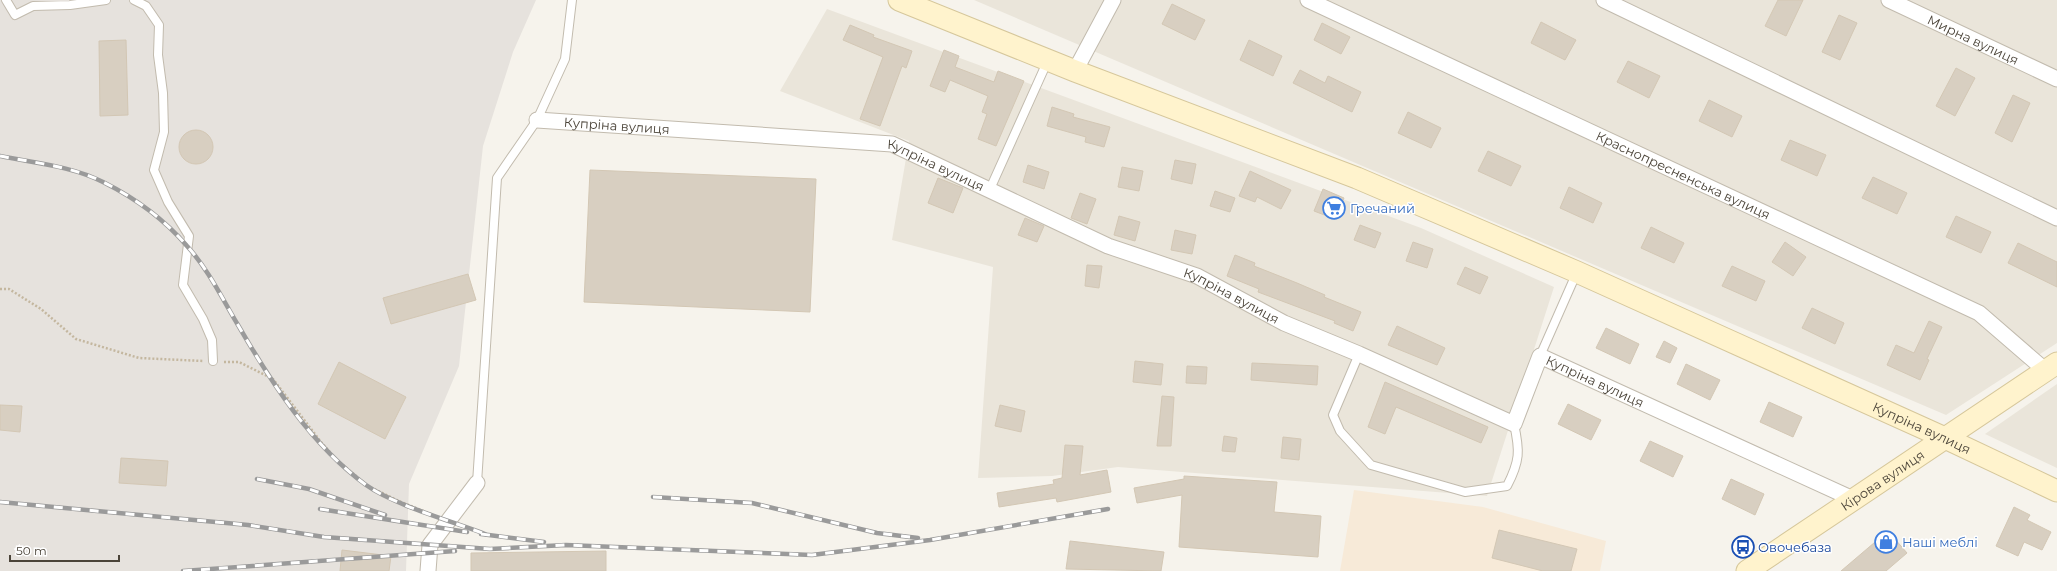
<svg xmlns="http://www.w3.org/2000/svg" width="2057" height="571" viewBox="0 0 2057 571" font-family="Montserrat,sans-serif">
<rect width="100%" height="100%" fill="#f6f3ec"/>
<g fill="#eae5da">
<path d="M974,0H2057V343L1946,415Z"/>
<path d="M827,9L1421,228L1554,287L1487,496L1118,467L1052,476L978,478L993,267L892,240L909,141L780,91Z"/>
<path d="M2057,384V468L1985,434Z"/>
</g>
<path fill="#f7ead8" d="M1354,490L1483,507L1606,541L1600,571H1340Z"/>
<path fill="#e6e2dd" d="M0,0H536L513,52L483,146L459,366L409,484L406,571H0Z"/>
<g fill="#d8cfc1" stroke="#d3c7b4">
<path d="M1778,0H1803L1786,36L1765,26Z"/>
<path d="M1172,4L1205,20L1195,40L1162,24Z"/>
<path d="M1839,15L1857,23L1840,60L1822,52Z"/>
<path d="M1541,22L1576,40L1565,60L1531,43Z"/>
<path d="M1322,23L1350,37L1341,54L1314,40Z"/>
<path d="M850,25L874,35L873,37L912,51L906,68L902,66L880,126L860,119L883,57L843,40Z"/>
<path d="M126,40L128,115L100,116L99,41Z"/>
<path d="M1249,40L1282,56L1273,76L1240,60Z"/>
<path d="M944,50L959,56L955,67L994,82L998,71L1024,81L996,146L978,139L987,114L982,112L988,96L950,80L945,92L930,86Z"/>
<path d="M1628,61L1660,76L1649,98L1617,82Z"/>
<path d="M1956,68L1975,78L1955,116L1936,106Z"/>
<path d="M1300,70L1325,83L1328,76L1361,92L1352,112L1293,83Z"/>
<path d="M2013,95L2030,103L2012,142L1995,133Z"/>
<path d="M1709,100L1742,116L1732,137L1699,121Z"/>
<path d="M1052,107L1074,114L1073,117L1110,127L1104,147L1085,142L1086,137L1047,126Z"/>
<path d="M1408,112L1441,128L1431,148L1398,133Z"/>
<circle cx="196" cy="147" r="17"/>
<path d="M1790,140L1826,155L1817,176L1781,160Z"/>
<path d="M1488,151L1521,166L1511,186L1478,171Z"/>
<path d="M1175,160L1196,164L1192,184L1171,179Z"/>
<path d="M1028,165L1049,172L1044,189L1023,182Z"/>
<path d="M1122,167L1143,171L1139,191L1118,187Z"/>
<path d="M590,170L816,179L810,312L584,302Z"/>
<path d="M1250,171L1291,190L1281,209L1257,197L1255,202L1239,196Z"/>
<path d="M1873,177L1907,193L1897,214L1862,198Z"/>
<path d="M938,178L963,188L953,213L928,203Z"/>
<path d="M1569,187L1602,203L1593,223L1560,208Z"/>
<path d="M1323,189L1344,198L1335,219L1314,211Z"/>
<path d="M1215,191L1235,198L1230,212L1210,206Z"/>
<path d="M1080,193L1096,199L1087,224L1071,218Z"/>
<path d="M1119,216L1140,222L1135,241L1114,235Z"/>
<path d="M1956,216L1991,232L1981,253L1946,237Z"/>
<path d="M1025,218L1044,226L1037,242L1018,235Z"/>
<path d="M1360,225L1381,233L1375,248L1354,240Z"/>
<path d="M1651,227L1684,243L1674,263L1641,248Z"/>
<path d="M1175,230L1196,235L1192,254L1171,250Z"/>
<path d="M1413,242L1433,249L1427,268L1406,261Z"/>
<path d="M1785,242L1806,257L1793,276L1772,262Z"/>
<path d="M2018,243L2057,262V287L2008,263Z"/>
<path d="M1235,255L1255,263L1254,266L1297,283L1325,295L1324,297L1361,312L1353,331L1334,323L1335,321L1258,292L1259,289L1227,276Z"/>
<path d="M1087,265L1102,266L1099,288L1085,286Z"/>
<path d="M1732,266L1765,281L1756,301L1722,286Z"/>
<path d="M1465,267L1488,277L1480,294L1457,284Z"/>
<path d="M468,274L476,300L391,324L383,298Z"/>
<path d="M1812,308L1844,323L1835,344L1802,328Z"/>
<path d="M1929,321L1942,327L1927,359L1929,360L1920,380L1887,365L1896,345L1914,353Z"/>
<path d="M1397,326L1445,348L1437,365L1388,345Z"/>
<path d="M1606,328L1639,344L1630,364L1596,348Z"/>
<path d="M1664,341L1677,348L1670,363L1656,357Z"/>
<path d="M1135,361L1163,364L1161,385L1133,382Z"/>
<path d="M339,362L406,397L385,439L318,404Z"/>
<path d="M1252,363L1318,366L1317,385L1251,380Z"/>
<path d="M1686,364L1720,380L1710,400L1677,384Z"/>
<path d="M1187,366L1207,367L1206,384L1186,383Z"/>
<path d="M1385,382L1488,427L1481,443L1396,407L1385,434L1368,427Z"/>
<path d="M1162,396L1174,397L1171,446H1157Z"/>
<path d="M1769,402L1802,417L1793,437L1760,422Z"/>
<path d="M1568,404L1601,420L1591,440L1558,424Z"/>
<path d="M0,405L22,406L20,432L0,430Z"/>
<path d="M1000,405L1025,411L1021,432L995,426Z"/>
<path d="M1224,436L1237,438L1235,452L1222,451Z"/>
<path d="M1283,437L1301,439L1299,460L1281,458Z"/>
<path d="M1650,441L1683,456L1673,477L1640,461Z"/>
<path d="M1065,445L1083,446L1080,475L1107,470L1111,492L1057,502L1056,498L999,507L997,493L1054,484L1053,480L1062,478Z"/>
<path d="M121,458L168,461L166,486L119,483Z"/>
<path d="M1184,476L1277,482L1274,512L1321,516L1318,557L1179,547L1182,495L1137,503L1134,488L1184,479Z"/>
<path d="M1731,479L1764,494L1755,515L1722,499Z"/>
<path d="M2014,507L2030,515L2027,520L2051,532L2042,550L2024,542L2018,556L1996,546Z"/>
<path d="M1499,530L1577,549L1571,571H1543L1492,558Z"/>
<path d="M1888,531L1907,553L1886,571H1841Z"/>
<path d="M1070,541L1164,552L1161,571L1066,569Z"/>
<path d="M342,550L391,556L389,571H340Z"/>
<path d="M606,551V571H471V553Z"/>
</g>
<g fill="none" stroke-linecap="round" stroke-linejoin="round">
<g stroke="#c2bbae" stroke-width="10">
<g id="lane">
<path d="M6,0L15,15L33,6L70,5L106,0"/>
<path d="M134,0L146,6L159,25L158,55L163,93L164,132L154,170L168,202L189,236L183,285L203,319L212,340L213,361"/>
<path d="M990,189L1048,60"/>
<path d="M1359,354L1333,415L1340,431L1371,465L1465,492L1507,486C1520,461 1520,451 1514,424"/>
<path d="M1540,356L1577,272"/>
<path d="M477,483L497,178L537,120L565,59L572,0"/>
</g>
</g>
<g stroke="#c2bbae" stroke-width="17">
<g id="street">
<path id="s1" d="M1308,0L1979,313L2046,371"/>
<path d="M1604,0L2057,218"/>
<path id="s2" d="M1889,0L2057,79"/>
<path d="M1075,71L1113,0"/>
<path id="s3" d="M537,120L892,144L1108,246L1197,276L1284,323L1359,354L1514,424L1540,356L1853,499"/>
<path d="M428,571L430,545L477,483"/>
</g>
</g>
<g stroke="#d6c79b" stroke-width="23">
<g id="secondary">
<path id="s4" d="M899,0L1075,71L1357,178L1577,272L1945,438L2057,491"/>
<path id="s5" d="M1747,571L2057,363"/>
</g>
</g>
<g stroke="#c4b79f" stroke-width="2.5" stroke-dasharray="2 2" stroke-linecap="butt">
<path d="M0,289H9L41,309L76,339L139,358L203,361"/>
<path d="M224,362H239L273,379L321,442L337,460L368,486L401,502L436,516"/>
</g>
<use href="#lane" stroke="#fff" stroke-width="8"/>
<use href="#street" stroke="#fff" stroke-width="15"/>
<use href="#secondary" stroke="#fff3cd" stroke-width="21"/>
<g stroke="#9a9a9a" stroke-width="4.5">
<g id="rail">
<path d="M0,156C34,163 72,166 103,182C135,198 164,219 187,246C208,269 222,298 238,325C271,382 311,445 366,485C394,505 451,521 485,534"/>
<path d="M257,479L309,489L385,515"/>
<path d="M653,497L752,503L877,533L918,538"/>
<path d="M0,502L248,525L324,537L490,549L566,545L812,555L930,540L1108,509"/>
<path d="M320,509L467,532"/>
<path d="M481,534L544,542"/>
<path d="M183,571L455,551"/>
</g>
</g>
<use href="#rail" stroke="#fff" stroke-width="3" stroke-dasharray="9" stroke-linecap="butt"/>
</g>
<defs>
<g id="supermarket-ring" transform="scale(1.15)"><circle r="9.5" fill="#fff" stroke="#3f7fe0" stroke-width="1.5"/><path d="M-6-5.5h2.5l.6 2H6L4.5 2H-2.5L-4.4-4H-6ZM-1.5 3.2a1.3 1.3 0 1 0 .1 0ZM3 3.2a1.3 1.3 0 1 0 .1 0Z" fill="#3f7fe0"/></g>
<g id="shop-ring" transform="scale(1.15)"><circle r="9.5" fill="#fff" stroke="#3f7fe0" stroke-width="1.5"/><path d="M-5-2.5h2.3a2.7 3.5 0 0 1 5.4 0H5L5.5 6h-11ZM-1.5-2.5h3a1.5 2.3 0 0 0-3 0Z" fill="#3f7fe0"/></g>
<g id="bus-ring" transform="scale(1.15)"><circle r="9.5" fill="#fff" stroke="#1a4fb4" stroke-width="1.5"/><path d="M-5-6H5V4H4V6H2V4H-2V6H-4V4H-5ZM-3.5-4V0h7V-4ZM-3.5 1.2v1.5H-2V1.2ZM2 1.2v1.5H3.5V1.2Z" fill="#1a4fb4"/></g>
</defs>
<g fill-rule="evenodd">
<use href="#supermarket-ring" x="1334" y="208"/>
<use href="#shop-ring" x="1886" y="542"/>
<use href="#bus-ring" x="1743" y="547"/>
</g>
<g text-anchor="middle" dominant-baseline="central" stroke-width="3" stroke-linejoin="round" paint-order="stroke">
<g font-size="13" fill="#4b4439" stroke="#fff">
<text stroke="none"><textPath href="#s2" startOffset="93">Мирна вулиця</textPath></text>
<text stroke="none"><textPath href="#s3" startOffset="80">Купріна вулиця</textPath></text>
<text stroke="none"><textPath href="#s3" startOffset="404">Купріна вулиця</textPath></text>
<text stroke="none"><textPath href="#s1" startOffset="414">Краснопресненська вулиця</textPath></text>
<text stroke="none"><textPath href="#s3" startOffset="728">Купріна вулиця</textPath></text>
<text stroke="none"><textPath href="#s3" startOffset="1172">Купріна вулиця</textPath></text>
<text stroke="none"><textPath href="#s4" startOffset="1109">Купріна вулиця</textPath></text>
<text stroke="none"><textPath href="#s5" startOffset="163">Кірова вулиця</textPath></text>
</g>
<g font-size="13" fill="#366cbe" stroke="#fff" text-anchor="start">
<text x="1350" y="208">Гречаний</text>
<text x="1902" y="542">Наші меблі</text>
</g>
<g font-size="13" fill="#164399" stroke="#fff" text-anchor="start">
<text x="1758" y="547">Овочебаза</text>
</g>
</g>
<path d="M10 555v6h109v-6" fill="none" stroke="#4b4439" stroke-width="2"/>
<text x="16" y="555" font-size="12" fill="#4b4439" stroke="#ffffff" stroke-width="3" paint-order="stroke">50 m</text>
</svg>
